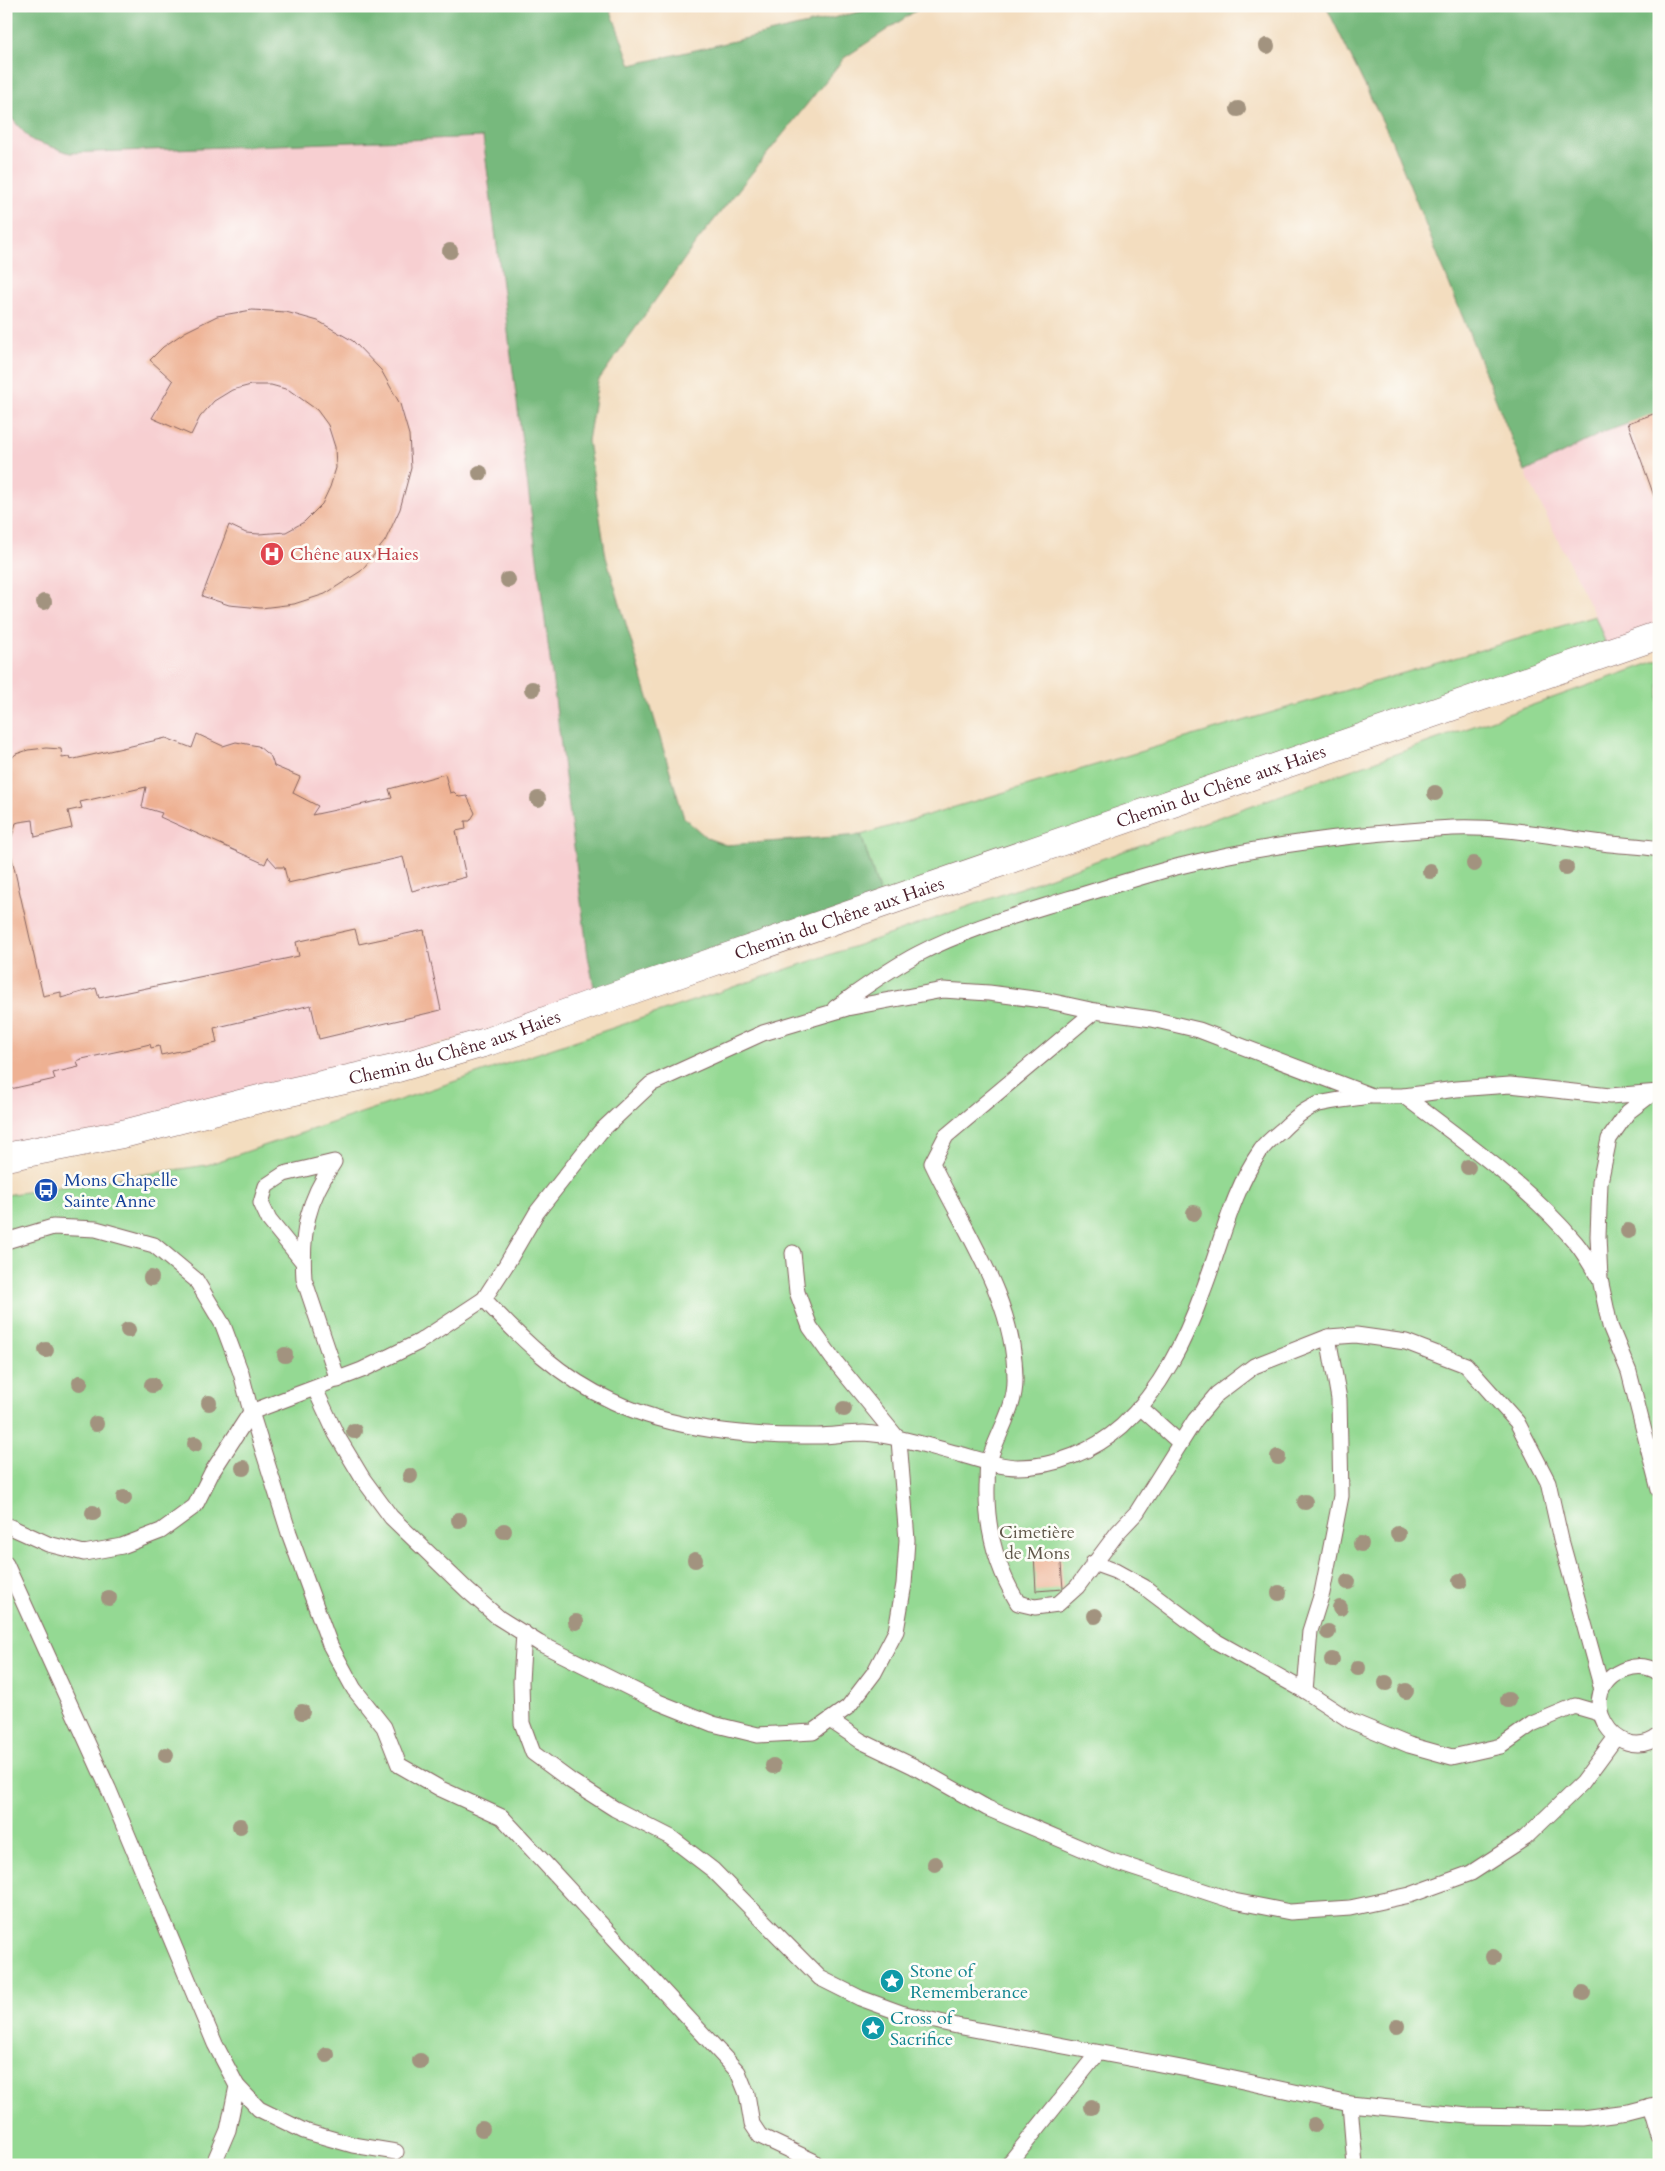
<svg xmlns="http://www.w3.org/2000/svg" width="1665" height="2171" viewBox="0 0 1665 2171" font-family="Cardo,serif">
<rect width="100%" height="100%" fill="#fdfcf7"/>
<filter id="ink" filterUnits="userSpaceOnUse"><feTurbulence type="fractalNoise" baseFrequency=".02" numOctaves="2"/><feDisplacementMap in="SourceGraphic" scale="10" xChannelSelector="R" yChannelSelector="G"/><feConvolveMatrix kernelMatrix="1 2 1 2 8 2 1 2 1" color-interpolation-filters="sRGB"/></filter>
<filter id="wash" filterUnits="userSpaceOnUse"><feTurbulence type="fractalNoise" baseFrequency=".0096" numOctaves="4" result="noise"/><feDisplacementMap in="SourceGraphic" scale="20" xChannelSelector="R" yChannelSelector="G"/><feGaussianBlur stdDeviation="1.12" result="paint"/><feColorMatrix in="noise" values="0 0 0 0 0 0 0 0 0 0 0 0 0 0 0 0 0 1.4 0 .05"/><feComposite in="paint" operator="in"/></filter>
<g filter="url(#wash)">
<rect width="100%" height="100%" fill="#f3ddbf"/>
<g fill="#f7cfd1">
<path d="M1652,6H1659V35L1656,33Z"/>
<path d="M6,112L31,140L70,153L483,137L588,956L597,1002L6,1157Z"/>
<path d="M1659,413V635L1609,652L1595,616L1525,472L1604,432Z"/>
</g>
<g fill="#94d993" stroke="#6f7c5f">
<path d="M1595,616L1609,652L883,904L861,835Z"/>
<path d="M1659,660V2165H6V1195L207,1165L894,933Z"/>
</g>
<g fill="#77b97d" stroke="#606c54">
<path d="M6,6H609L631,65L885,6H923L844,58L695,244L598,381L588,441L606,557L684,818L707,838L726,845L861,835L883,904L597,1002L588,956L483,137L70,153L31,140L6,112Z"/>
<path d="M1326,6H1652L1656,33L1659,35V413L1604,432L1525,472L1391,139Z"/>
</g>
<g id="blocks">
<g fill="#eeb193">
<path d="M252,310L286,312L318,321L353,341L381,370L400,404L409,435L411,468L400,509L385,541L361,571L325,594L294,604L261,608L229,605L202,596L229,525L246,533L259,534L286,532L304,522L322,504L330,487L336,468L335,447L328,425L317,410L289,390L271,385H251L232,390L214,401L200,417L191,435L152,418L173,381L150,360L163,347L185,332L217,316Z"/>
<path d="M1659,412V495L1654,496L1628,423Z"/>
<path d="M197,734L223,746L236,742L258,746L271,757L274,766L300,777L293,793L318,806L312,815L392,798L389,789L445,774L450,793L454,792L459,797L467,796L475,813L470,821H465L466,829L456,831L466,877L412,891L403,857L288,883L284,867H277L268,857L265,864L160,817L162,813L142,807L146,787L80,802L82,808L68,811L72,828L35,837L33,820L19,822L16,823L9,845L43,996L61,992V998L96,988L99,998L299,956L296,942L355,929L359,944L424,930L441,1010L319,1039L311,1005L214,1028L217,1043L161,1055L159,1046L151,1048L150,1044L133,1048L82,1059L77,1061L79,1067L53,1073L55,1079L6,1090V773L10,772L8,761L16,754L28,750L46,748L61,749L62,758L69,757L70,760L166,738L192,748Z"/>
<path d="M1060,1551L1063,1589L1036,1591L1034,1553Z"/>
</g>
</g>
</g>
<g filter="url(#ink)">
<use href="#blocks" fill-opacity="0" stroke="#85625f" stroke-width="1"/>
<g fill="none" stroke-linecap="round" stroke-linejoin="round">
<g stroke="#85625f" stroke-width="17">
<g id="lane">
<path d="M835,1008C862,989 889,969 918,954C966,929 1017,915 1068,899C1105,888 1142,876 1180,866C1267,844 1363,833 1453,828C1503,826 1553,837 1603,843C1622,846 1640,845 1659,849"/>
<path d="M1095,1011L946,1136L932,1163C964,1231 1015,1300 1015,1378C1016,1408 998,1432 989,1461C986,1468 988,1479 987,1487C986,1529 996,1567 1018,1603L1035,1607L1058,1604L1077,1587L1118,1532L1137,1512L1195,1420L1217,1394L1254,1366L1328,1337L1356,1335L1406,1342L1466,1365L1517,1422L1548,1482L1561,1540L1602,1689"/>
<path d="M1653,1093L1628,1112L1609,1139L1600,1182L1598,1236L1600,1279L1610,1326L1629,1372L1659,1490"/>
<path d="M1404,1096C1463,1141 1528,1186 1576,1243C1585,1254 1592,1267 1599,1278"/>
<path d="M6,1241L53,1227L96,1229L154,1245L196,1280L223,1325L241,1373L251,1412L289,1533L330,1645L354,1689L384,1727L399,1765L441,1789L502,1817L738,2072L747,2094L752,2124L760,2136L813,2161L817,2165"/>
<path d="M303,1262L269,1220L261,1203L266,1186L284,1174L334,1162C307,1201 301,1232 304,1279L338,1380"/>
<path d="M484,1299C521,1339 561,1378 612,1401C672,1430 752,1437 817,1436C832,1436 848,1433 863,1433C896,1435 931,1447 963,1455C980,1460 1000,1467 1018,1467C1055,1467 1094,1451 1122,1426C1161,1390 1185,1341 1203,1291C1221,1245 1232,1191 1261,1150C1267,1142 1275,1136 1282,1130C1292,1120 1304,1109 1319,1104C1334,1100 1353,1099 1369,1096"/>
<path d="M315,1389L336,1434L363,1479L391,1517L468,1591L499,1618L539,1643L658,1702L713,1724L758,1735L813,1732L848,1707L874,1673L896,1631L904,1584L907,1540L899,1440L833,1359L810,1327L797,1292L793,1253"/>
<path d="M1140,1407L1179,1442"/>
<path d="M6,1525L48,1544L84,1553L122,1546L161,1531L195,1506L212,1472L251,1412L362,1370L419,1342L484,1299L506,1265L537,1212L600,1132L651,1084L763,1033L847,1008L943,990L989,993L1049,1001L1095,1011L1152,1019L1199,1030L1372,1096H1404L1456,1089L1510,1085L1610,1096L1659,1092"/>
<path d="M1093,1563L1115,1571L1144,1587L1217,1642L1305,1691L1351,1721L1409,1745L1452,1757L1501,1746L1532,1724L1575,1706L1599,1713"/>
<path d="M6,1564L108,1788L215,2044L237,2086L228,2130L213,2165"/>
<path d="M524,1633L521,1681L522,1723L533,1753L571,1781L615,1809L670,1837L713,1870L820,1978L860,1998L901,2013L957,2026L1192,2070L1350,2104L1468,2116L1582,2118L1628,2112L1659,2104"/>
<path d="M1659,1673C1649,1666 1637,1665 1626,1669C1568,1690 1616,1769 1659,1736"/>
<path d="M1305,1691L1310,1631L1322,1593L1341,1496L1339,1399L1328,1337"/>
<path d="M830,1720L861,1741L913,1766L987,1808L1109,1860L1234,1901L1290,1912L1350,1908L1410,1895L1471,1873L1525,1838L1582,1783L1616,1737"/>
<path d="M237,2086L259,2109L304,2131L353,2145L396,2152"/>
<path d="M1350,2104L1355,2165"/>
<path d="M1650,2106L1659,2137"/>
<path d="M1008,2165L1097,2054"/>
</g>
</g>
<g stroke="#85625f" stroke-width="29">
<g id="street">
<path id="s1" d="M6,1157L127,1133L263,1098L394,1069L490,1041L597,1002L1659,635"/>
</g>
</g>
<use href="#lane" stroke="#fff" stroke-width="15"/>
<use href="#street" stroke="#fff" stroke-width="28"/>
</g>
<g fill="#a2937f">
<circle cx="1267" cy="46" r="8"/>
<circle cx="1238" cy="109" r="8"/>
<circle cx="450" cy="251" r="8"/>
<circle cx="480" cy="473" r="8"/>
<circle cx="508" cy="580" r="8"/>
<circle cx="44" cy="602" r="8"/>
<circle cx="532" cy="689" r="8"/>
<circle cx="1435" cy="793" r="8"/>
<circle cx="538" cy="799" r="8"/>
<circle cx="1474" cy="864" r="8"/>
<circle cx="1566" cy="868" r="8"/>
<circle cx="1430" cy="871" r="8"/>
<circle cx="1468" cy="1167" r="8"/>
<circle cx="1194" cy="1213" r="8"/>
<circle cx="1628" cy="1231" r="8"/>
<circle cx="151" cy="1278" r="8"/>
<circle cx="128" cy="1330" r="8"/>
<circle cx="46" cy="1350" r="8"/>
<circle cx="285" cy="1355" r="8"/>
<circle cx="80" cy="1383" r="8"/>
<circle cx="152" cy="1385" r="8"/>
<circle cx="209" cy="1403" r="8"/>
<circle cx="844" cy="1409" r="8"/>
<circle cx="96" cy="1424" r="8"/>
<circle cx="354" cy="1431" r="8"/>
<circle cx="195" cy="1444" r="8"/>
<circle cx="1278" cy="1457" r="8"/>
<circle cx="243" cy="1468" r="8"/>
<circle cx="410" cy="1476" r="8"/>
<circle cx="124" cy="1498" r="8"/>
<circle cx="1305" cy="1502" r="8"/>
<circle cx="93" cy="1513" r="8"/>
<circle cx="459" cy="1520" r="8"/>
<circle cx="504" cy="1531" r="8"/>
<circle cx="1398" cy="1534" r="8"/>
<circle cx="1361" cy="1544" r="8"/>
<circle cx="695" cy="1560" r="8"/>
<circle cx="1460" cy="1581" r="8"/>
<circle cx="1348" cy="1582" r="8"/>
<circle cx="1279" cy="1593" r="8"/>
<circle cx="109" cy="1598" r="8"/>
<circle cx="1340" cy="1608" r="8"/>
<circle cx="1095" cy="1616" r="8"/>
<circle cx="576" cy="1622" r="8"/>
<circle cx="1328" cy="1632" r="8"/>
<circle cx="1332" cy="1660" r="8"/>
<circle cx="1358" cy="1668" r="8"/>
<circle cx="1386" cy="1683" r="8"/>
<circle cx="1406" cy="1691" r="8"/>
<circle cx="1508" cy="1700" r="8"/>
<circle cx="302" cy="1712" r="8"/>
<circle cx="166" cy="1755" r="8"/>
<circle cx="773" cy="1766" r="8"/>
<circle cx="240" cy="1826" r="8"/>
<circle cx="935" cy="1864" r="8"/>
<circle cx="1493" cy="1957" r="8"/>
<circle cx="1583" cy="1993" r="8"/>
<circle cx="1397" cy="2026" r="8"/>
<circle cx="327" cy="2055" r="8"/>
<circle cx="420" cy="2061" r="8"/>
<circle cx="1091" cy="2107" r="8"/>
<circle cx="1314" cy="2125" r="8"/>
<circle cx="482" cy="2129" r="8"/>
</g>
</g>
<defs>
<g id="hospital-disc" transform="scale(1.25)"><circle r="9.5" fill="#e0444e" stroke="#fdfcf7"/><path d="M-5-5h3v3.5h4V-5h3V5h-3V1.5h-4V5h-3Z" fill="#fff"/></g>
<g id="bus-disc" transform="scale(1.25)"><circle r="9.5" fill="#1a4fb4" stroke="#fdfcf7"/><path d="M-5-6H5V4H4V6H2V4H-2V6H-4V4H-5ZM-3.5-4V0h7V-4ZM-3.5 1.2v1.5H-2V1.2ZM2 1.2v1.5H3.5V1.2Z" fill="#fff"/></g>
<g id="sight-disc" transform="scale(1.25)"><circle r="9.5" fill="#0f9aa8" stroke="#fdfcf7"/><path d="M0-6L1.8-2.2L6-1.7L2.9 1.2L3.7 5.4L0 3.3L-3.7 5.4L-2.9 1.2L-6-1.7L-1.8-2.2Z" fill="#fff"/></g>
</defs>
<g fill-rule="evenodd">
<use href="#hospital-disc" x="272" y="554"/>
<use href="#bus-disc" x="46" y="1190"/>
<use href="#sight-disc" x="892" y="1981"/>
<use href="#sight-disc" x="873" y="2028"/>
</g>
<g text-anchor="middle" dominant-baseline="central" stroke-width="5" stroke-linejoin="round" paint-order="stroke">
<g font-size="18" fill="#be3a42" stroke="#fdfcf7" text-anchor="start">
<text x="290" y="554">Chêne aux Haies</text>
</g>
<g font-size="18" fill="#4a1f2b" stroke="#fdfcf7">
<text stroke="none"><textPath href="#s1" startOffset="1272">Chemin du Chêne aux Haies</textPath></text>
<text stroke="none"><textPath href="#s1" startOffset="868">Chemin du Chêne aux Haies</textPath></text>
<text stroke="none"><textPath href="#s1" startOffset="462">Chemin du Chêne aux Haies</textPath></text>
</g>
<g font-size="18" fill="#164399" stroke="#fdfcf7" text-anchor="start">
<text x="64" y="1180">Mons Chapelle<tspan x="64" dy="21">Sainte Anne</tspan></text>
</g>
<g font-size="18" fill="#60574a" stroke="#fdfcf7">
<text x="1037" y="1532">Cimetière<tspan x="1037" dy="21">de Mons</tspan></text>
</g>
<g font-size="18" fill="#0d838f" stroke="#fdfcf7" text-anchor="start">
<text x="910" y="1971">Stone of<tspan x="910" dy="21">Rememberance</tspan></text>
<text x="890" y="2018">Cross of<tspan x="890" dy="21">Sacrifice</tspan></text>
</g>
</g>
<rect width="1665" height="2171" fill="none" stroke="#fdfcf7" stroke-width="25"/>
</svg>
